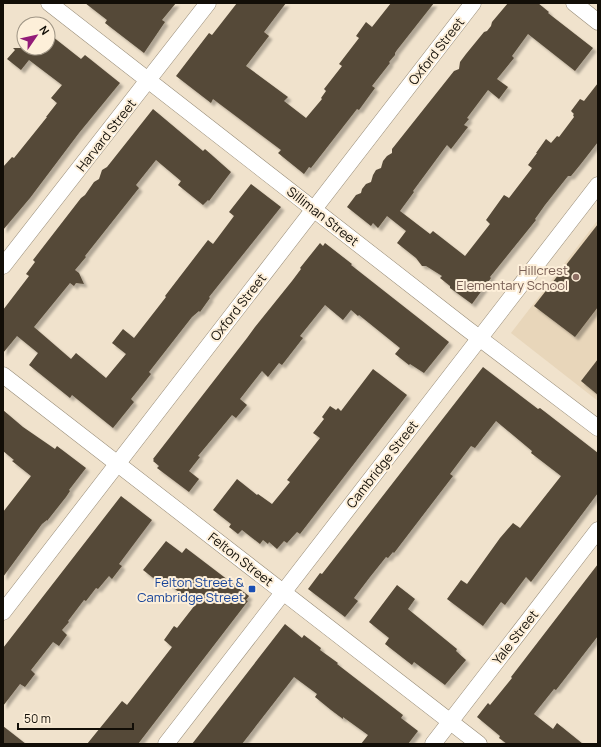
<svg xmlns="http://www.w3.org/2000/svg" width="601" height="747" viewBox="0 0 601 747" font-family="Manrope,sans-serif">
<defs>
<filter id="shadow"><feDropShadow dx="3.5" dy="3.5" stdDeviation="1" flood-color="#0004"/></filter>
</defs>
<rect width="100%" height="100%" fill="#f0e2cc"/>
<path fill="#e8d6ba" d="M598,220V401L511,333Z"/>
<g fill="#554937" filter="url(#shadow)">
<path d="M85,3H176L162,20L165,22L144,53L105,23L107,20Z"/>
<path d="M237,3H286L264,32L269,36L246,66L288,97L284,101L306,118L322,99L321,98L326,91L324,89L342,66L339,64L359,38L356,36L366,22L372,27L391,3H434L397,50L395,53V55L389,62L390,63L372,86L375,88L359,110L357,109L311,168L309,167L304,174L278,153L281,150L213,99L211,103L176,76L209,33L212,35Z"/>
<path d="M508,3H538L549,12L548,13L593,48L575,71L528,34L512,56L514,58L497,79L508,87L499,99L488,90L467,118L469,119L464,125L468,127L451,149L447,145L413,191L414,192L400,211L430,234L433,231L465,256L490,224L486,220L504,195L509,198L532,168L528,165L537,153H536L546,139L551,143L557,136L559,137L574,117L573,115L574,114L571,111L580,99L584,101L598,83V142L580,165L571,176H568L545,205L535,219L536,220L490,277L491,278L472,304L450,288V286L440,278L442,276L426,266H422L416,258L397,243L406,231L387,216L378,228L373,223L371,226L347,207L356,195L361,193L362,189L366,184L371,182L373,175L376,170L381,168L383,161L387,156L392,153V149L454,71L459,69L460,62L466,54L484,32L487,31L491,26L492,22Z"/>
<path d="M48,33L81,59L85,55L120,83L79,133L30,198L3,230V167L12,157L14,158L47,117H46L57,103L51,98L62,85L29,60L21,70L7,59L15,50L13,48H48Z"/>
<path d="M153,109L203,151L205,149L231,172L209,201L208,200L203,205L178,185L181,181L156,160L136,185L139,188L85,256L86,257L75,270L79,273L84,284L76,283L74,286L70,283L34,327L71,359L76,353L106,378L126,354L112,343L123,329L134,338L166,297L165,296L208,240L213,244L234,216L229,212L251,184L281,207L209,297L210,298L200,312L199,311L192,317L149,372L151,374L131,399L134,402L113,428L72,395L70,398L29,365L38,353L17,336L3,353V310L29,276L26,274L35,262L33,260L81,198L85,195L94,182L99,179L102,170L107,167Z"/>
<path d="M598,224V307L575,337L534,306Z"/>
<path d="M320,243L323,246L325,243L352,264L351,265L449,342L424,373L410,364L409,365L395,354L400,348L359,315L358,316L351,310L343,320L325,305L300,336L303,338L282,365L279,363L268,377L262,371L240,399L247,405L236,418L232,415L198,456L200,457L189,471L199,479L189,492L157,468L159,466L153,461L154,460L153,459L247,338L255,327L292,281L301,269L300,268Z"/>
<path d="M598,359V395L581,381Z"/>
<path d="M483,367L538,409L540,408L598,453V493L531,582L526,577L505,605L501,602L483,626L447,599L461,580L467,584L500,538L513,523L520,528L561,476L531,453L532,451L496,421L475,448L471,446L450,474L453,476L394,553L393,552L388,558L386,557L370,577L354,598L358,601L345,617L308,589L320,573L322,574Z"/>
<path d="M373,369L407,395L300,534L297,532L287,543L284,541L277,549L269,542L268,544L263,540L260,544L242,530L238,534L229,527L231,524L213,510L237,479L257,495L258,494L272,504L290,482L287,480L320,438L313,433L324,419L322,417L330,406L336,410L338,408L341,411Z"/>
<path d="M3,410L23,427L55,449L57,446L86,468L69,490L70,491L66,497L47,521V520L42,524L3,577V512L31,476L12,461L14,460L3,451Z"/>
<path d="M121,496L152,520L119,564L122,566L112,579L109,576L98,589L96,588L86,601L84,600L68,621L69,622L62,630L67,635L59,646L53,642L31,670L35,674L25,687L20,684L3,706V648Z"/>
<path d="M166,541L182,553L186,548L249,596L246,600L248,601L138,744H87L122,701L127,705L148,678L172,647L164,640L174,626L177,628L195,605L165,581H157L143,570Z"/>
<path d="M598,564V636L556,690L554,689L534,714L553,729L557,723L583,744H507L499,738L500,736L477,717L488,703L490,705L512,678L511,677Z"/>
<path d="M397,585L415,599L408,609L457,649L456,651L466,660L445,685L414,662L412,665L385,644L389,638L369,622Z"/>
<path d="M285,624L302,638L304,635L321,648L320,650L338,663L337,664L403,715L401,718L418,731L408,744H361L368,735L343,717V719L331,710L315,697L317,694L294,677L242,744H192Z"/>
<path d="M3,726L26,744H3Z"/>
</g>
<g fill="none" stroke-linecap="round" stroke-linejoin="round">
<g stroke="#988c78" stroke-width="17">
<g id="minor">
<path d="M49,3L466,328L598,428"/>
<path d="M574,3L598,22"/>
<path d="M3,266L208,3"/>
<path d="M3,375L479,744"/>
<path d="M3,612L473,3"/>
<path d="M166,744L598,185"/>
<path d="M433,744L598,530"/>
</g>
</g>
<use href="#minor" stroke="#fff" stroke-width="16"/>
</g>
<circle fill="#8d6e63" stroke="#fdefd9" stroke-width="1.5" cx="576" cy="277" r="4"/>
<rect fill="#1a4fb4" stroke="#fdefd9" stroke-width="1.5" x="248" y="585" width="8" height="8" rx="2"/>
<g text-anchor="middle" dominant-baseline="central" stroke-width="4" stroke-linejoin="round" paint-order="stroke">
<g font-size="13" fill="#120e07" stroke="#fdefd9">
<text transform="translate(436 51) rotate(-52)">Oxford Street</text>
<text transform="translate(106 135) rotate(-52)">Harvard Street</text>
<text transform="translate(323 216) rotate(38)">Silliman Street</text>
<text transform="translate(238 307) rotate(-52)">Oxford Street</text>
<text transform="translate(382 464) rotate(-52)">Cambridge Street</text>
<text transform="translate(241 559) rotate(38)">Felton Street</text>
<text transform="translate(515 637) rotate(-52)">Yale Street</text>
</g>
<g font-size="13" fill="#785e54" stroke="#fdefd9" text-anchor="end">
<text x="568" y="270">Hillcrest<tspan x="568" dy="15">Elementary School</tspan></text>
</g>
<g font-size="13" fill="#164399" stroke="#fdefd9" text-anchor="end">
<text x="244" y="582">Felton Street &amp;<tspan x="244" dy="15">Cambridge Street</tspan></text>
</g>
</g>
<rect width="601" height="747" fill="none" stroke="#120e07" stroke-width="8"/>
<g transform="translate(36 36) rotate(56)"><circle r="19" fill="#fdefd9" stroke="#9f9585"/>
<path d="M0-3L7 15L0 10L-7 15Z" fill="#931b78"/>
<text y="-6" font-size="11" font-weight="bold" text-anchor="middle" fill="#120e07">N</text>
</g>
<path d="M18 723v6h115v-6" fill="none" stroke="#120e07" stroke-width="2"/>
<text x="24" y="723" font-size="12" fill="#120e07" stroke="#fdefd9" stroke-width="3" paint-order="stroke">50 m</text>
</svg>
